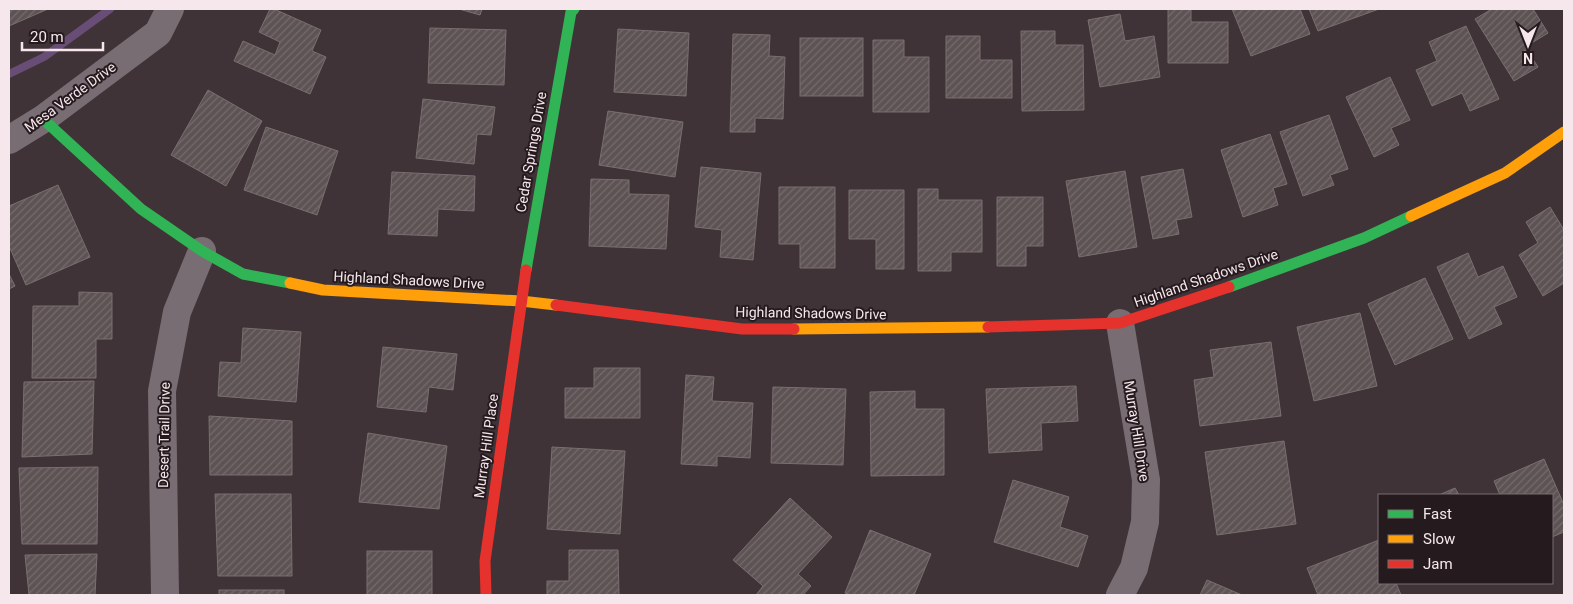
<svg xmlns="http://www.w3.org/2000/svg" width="1573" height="604" viewBox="0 0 1573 604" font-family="Roboto,sans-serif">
<defs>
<pattern id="building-hatch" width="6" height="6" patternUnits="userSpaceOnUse" patternTransform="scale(1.25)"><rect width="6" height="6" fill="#5d5254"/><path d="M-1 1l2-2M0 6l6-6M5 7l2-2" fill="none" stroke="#756b6d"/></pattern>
</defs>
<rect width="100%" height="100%" fill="#403337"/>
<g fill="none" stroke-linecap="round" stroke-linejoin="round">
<path stroke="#684e76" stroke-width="8" d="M9,74L44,57L110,9"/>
</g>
<g fill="url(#building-hatch)" stroke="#7a6e70">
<path d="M9,9H48L9,26Z"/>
<path d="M270,9H274L321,30L312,51L326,57L310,94L234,61L243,41L275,55L280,42L259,32Z"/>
<path d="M459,9H482L480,15Z"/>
<path d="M1168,9H1191V22H1228V63H1168Z"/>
<path d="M1232,9H1300L1310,34L1251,56Z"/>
<path d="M1309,9H1379L1318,31Z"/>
<path d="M1492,9H1533L1548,33L1525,47L1538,67L1514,81L1475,19Z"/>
<path d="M1120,14L1125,41L1154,36L1160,77L1100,87L1088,20Z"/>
<path d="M1466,26L1499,99L1470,111L1462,93L1432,106L1416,70L1437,61L1429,42Z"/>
<path d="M430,28L506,30L504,85L428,83Z"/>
<path d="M618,29L689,33L686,96L614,92Z"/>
<path d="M1021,31H1055V45H1083L1084,110L1022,111Z"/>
<path d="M733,34L770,35L769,56L785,57L783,119L755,118V132H730Z"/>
<path d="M946,36H980V60H1012V98H946Z"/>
<rect x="800" y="38" width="63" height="58"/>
<path d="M873,40H904V57H929V112H873Z"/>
<path d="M1390,77L1410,120L1391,128L1399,145L1374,157L1346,97Z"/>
<path d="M208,90L262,121L226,186L171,155Z"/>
<path d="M423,99L495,107L491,135L477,134L474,164L416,158Z"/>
<path d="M608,111L683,122L675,177L599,165Z"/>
<path d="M1329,115L1348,169L1330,175L1334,185L1303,196L1280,132Z"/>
<path d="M266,127L338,151L317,215L244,190Z"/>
<path d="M1270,134L1287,184L1273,188L1278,205L1243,217L1221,150Z"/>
<path d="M701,167L761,173L753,260L720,257L722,230L695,227Z"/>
<path d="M1183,169L1192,217L1176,220L1179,234L1153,239L1141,177Z"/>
<path d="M1125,171L1137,247L1079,257L1066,181Z"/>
<path d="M392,172L475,176L474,211L438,209L437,236L388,234Z"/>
<path d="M591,179L629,180V194L669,195L666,249L589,246Z"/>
<path d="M58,185L90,257L26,285L9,246V206Z"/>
<path d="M779,187H835V268H800V244H779Z"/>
<path d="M918,189H938V200H982V252H951V271H918Z"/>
<path d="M849,190H904V269H876V239H849Z"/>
<path d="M997,197H1043V246H1026V266H997Z"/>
<path d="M1550,207L1564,230V283L1543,296L1519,255L1538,243L1526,222Z"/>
<path d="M1468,253L1478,277L1503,266L1517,297L1494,307L1502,324L1469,339L1437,267Z"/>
<path d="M9,274L15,286L9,289Z"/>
<path d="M1425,278L1453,339L1395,365L1368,304Z"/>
<path d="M79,292L112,293V339H96V378H32L33,306H79Z"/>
<path d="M1360,313L1377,386L1314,401L1297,327Z"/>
<path d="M243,328L301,332L296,402L218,396L220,362L241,363Z"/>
<path d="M1271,342L1281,416L1200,426L1194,380L1214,377L1210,350Z"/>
<path d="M383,347L457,354L453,390L429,387L426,412L377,407Z"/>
<path d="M594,368H640V418H565V388H594Z"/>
<path d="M686,375L714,377L712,401L753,403L750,458L717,456V466L681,464Z"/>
<path d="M94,381L92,454L22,457L24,382Z"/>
<path d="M1076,386L1078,421L1041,423L1042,450L989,453L986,389Z"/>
<path d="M773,387L846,389L843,465L771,463Z"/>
<path d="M915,391V409H944V475L871,476L870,392Z"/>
<path d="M209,416L292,421V475H210Z"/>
<path d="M368,433L447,446L439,509L359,502Z"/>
<path d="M1284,441L1296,524L1217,535L1205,452Z"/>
<path d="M552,447L625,451L620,534L547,529Z"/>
<path d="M1544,459L1564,505V532L1552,537V495H1500L1494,481Z"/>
<path d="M98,467L97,544H22L19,468Z"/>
<path d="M1013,480L1069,497L1060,527L1088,536L1078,567L994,542Z"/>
<path d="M1455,488L1459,495H1439Z"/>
<path d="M215,494H291L292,576H218Z"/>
<path d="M790,498L832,537L798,574L811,586L803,595H756L763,586L733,560Z"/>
<path d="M870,530L931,554L914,595H851L845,593Z"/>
<path d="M1379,540V583H1396L1401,595H1318L1307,568Z"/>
<path d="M569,550H618L619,595H547V581H569Z"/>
<rect x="367" y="551" width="65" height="44"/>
<path d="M97,554L95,595H29L25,555Z"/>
<path d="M1207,580L1242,595H1200Z"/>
<rect x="219" y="590" width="65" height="5"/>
</g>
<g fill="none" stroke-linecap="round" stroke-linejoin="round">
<g stroke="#796d74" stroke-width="28">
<path d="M9,140L43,119L158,33L170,9"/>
<path d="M165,595L162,391L177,312L202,251"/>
<path d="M1120,595L1134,568L1145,522L1146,480L1120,323"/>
</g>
<g stroke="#30b455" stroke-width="11">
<path d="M43,119L141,209L202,251L243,274L290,283"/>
<path d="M526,270L571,12L574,9"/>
<path d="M1229,287L1364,238L1411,216"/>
</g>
<g stroke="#ff9f0a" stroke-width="11">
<path d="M1411,216L1505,173L1564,132"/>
<path d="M290,283L323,290L521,301L556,305"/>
<path d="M794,329L988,327"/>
</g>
<g stroke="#e5322d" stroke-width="11">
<path d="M556,305L742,329H794"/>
<path d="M988,327L1120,323L1229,287"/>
<path d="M486,595L485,561L526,270"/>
</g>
</g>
<g text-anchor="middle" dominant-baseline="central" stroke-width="4" stroke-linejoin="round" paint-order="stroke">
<g font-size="14" fill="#f6e7ec" stroke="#251a1d">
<text transform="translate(70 97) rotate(-36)">Mesa Verde Drive</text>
<text transform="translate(531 152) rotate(-80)">Cedar Springs Drive</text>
<text transform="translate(1206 278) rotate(-19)">Highland Shadows Drive</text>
<text transform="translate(409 280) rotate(3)">Highland Shadows Drive</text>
<text transform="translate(811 313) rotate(1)">Highland Shadows Drive</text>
<text transform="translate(1137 431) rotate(81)">Murray Hill Drive</text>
<text transform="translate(164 435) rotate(-89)">Desert Trail Drive</text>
<text transform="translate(486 446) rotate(-82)">Murray Hill Place</text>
</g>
</g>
<rect width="1573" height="604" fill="none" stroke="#f6e7ec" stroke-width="20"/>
<rect x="1378" y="494" width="175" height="90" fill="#251a1d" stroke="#796c70"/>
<rect x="1388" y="510" width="25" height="8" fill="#30b455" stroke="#796c70"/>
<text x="1423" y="519" font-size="15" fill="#f6e7ec">Fast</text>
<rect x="1388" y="535" width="25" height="8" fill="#ff9f0a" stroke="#796c70"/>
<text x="1423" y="544" font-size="15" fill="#f6e7ec">Slow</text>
<rect x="1388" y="560" width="25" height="8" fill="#e5322d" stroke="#796c70"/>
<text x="1423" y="569" font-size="15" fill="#f6e7ec">Jam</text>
<g transform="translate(1528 45) rotate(180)" stroke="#251a1d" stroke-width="4" paint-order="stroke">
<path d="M0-4L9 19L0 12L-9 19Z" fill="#f6e7ec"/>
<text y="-8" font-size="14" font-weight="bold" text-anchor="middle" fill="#f6e7ec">N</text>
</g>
<path d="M22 42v8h81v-8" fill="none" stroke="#f6e7ec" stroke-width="2.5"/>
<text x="30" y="42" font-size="15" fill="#f6e7ec" stroke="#251a1d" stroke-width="4" paint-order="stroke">20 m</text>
</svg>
